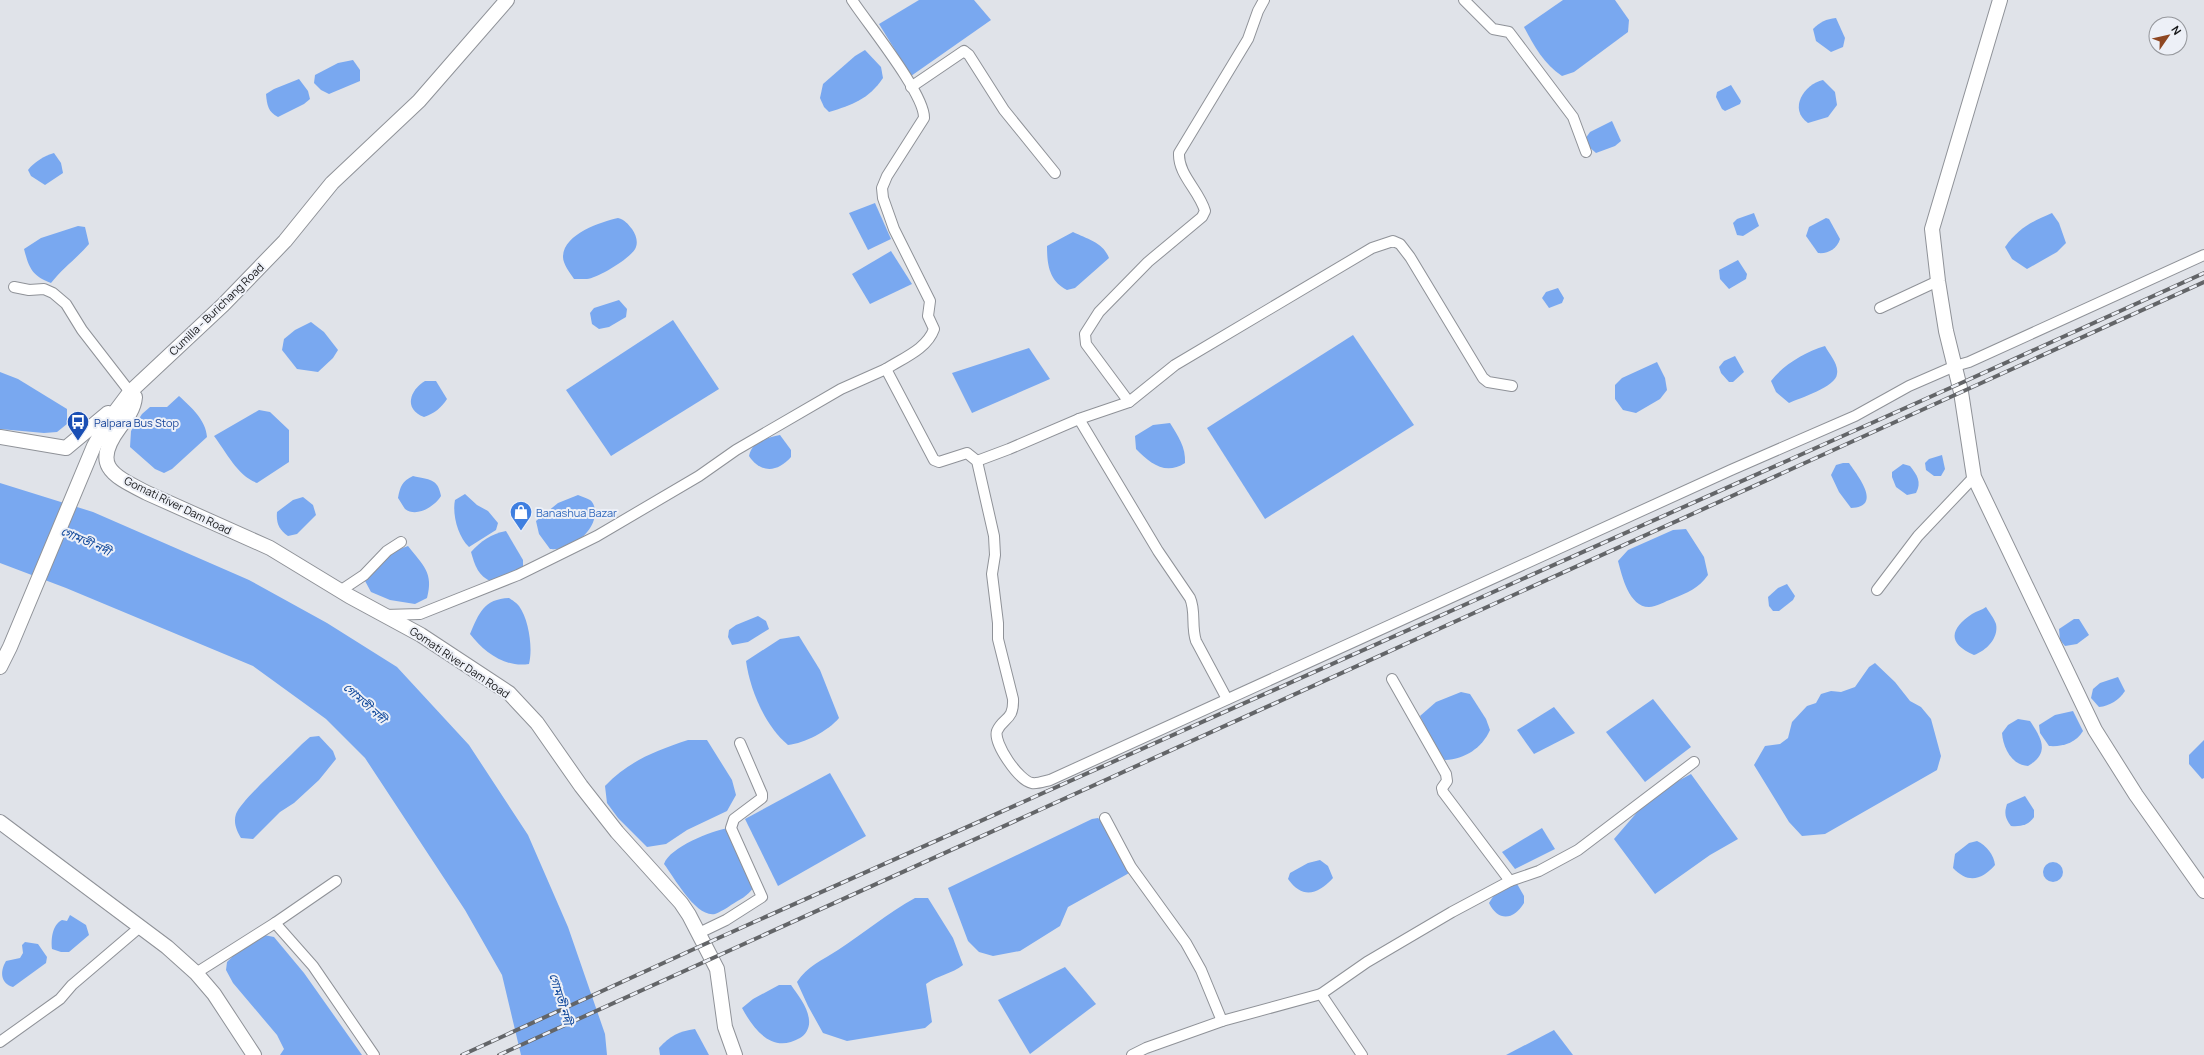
<svg xmlns="http://www.w3.org/2000/svg" width="2204" height="1055" viewBox="0 0 2204 1055" font-family="Manrope,'Noto Sans Bengali',sans-serif">
<rect width="100%" height="100%" fill="#e0e3e9"/>
<g fill="#79a8f0">
<path d="M919,0H974L991,20L911,76L879,24Z"/>
<path d="M1563,0H1615L1629,20L1628,32L1574,72L1562,76C1544,64 1534,46 1524,27Z"/>
<path d="M1836,18L1845,38L1843,47L1831,52L1816,41L1813,29C1820,22 1826,19 1836,18Z"/>
<path d="M865,50L881,67L883,78C869,99 852,105 829,112L824,107L820,98L823,84L855,56Z"/>
<path d="M353,60L360,70V81L329,94L321,90L314,83L315,75L338,63Z"/>
<path d="M299,79L308,91L310,99L304,104L278,117C268,112 267,105 266,94L274,89Z"/>
<path d="M1823,80L1835,92L1837,105L1828,117L1808,123C1788,109 1804,84 1823,80Z"/>
<path d="M1731,85L1741,101L1740,104L1725,111L1722,109L1716,97L1717,92Z"/>
<path d="M1612,121L1621,141L1615,146L1596,153L1588,146L1585,139L1590,132Z"/>
<path d="M54,153L61,163L63,173L45,185L31,176L28,170C34,162 44,156 54,153Z"/>
<path d="M875,203L891,239L868,250L849,213Z"/>
<path d="M1754,213L1759,226L1743,236L1737,235L1733,223L1737,219Z"/>
<path d="M2052,213L2059,223L2066,243L2057,252L2027,269L2012,259L2005,247C2019,228 2031,222 2052,213Z"/>
<path d="M618,218C625,220 628,224 632,229C636,235 638,241 636,247C633,257 598,278 587,279C583,279 578,279 574,279C570,273 563,264 563,257C563,234 601,222 618,218Z"/>
<path d="M1826,218L1829,219L1840,239C1837,249 1828,254 1818,253L1806,236L1809,227Z"/>
<path d="M78,226L85,227L89,244C77,258 63,268 51,283C32,276 29,268 24,249L41,238Z"/>
<path d="M1073,232C1087,239 1103,242 1109,258L1075,288L1067,290C1049,281 1047,264 1047,246Z"/>
<path d="M891,251L912,284L870,304L852,274Z"/>
<path d="M1738,260L1747,274L1746,279L1729,289L1720,279L1719,270Z"/>
<path d="M1558,288L1564,298L1562,303L1549,308L1542,298L1546,292Z"/>
<path d="M619,300L627,309L626,317L609,327L599,329L592,324L590,313L594,308Z"/>
<path d="M673,320L719,389L611,456L566,390Z"/>
<path d="M311,322L324,332L338,350L333,358L318,372L297,369L282,350L284,339L295,330Z"/>
<path d="M1353,335L1414,425L1265,519L1207,428Z"/>
<path d="M1825,346C1829,354 1839,364 1837,374C1836,387 1800,398 1789,403L1776,392L1771,381C1783,365 1805,352 1825,346Z"/>
<path d="M1029,348L1050,379L972,413L952,373Z"/>
<path d="M1735,356L1744,372L1733,382H1729L1721,373L1719,367L1724,361Z"/>
<path d="M1657,362L1665,378L1667,390L1660,399L1636,413L1623,410L1615,399V385L1622,378Z"/>
<path d="M0,372L18,379L67,409V424L57,432L44,433L0,429Z"/>
<path d="M425,381H436L447,399C441,408 435,413 424,417C403,409 410,390 425,381Z"/>
<path d="M179,396C191,407 206,420 207,437L172,469L164,473L155,469L130,447L131,431L142,414L150,407H167Z"/>
<path d="M259,410L270,412L289,430V462L257,483C238,476 226,452 214,436Z"/>
<path d="M1170,423C1178,436 1186,447 1185,463C1165,476 1150,463 1136,449L1135,436L1153,425Z"/>
<path d="M780,435L791,450V457C778,472 761,474 749,456C752,441 766,438 780,435Z"/>
<path d="M1942,455L1945,469L1941,476H1934L1926,470L1925,463L1929,459Z"/>
<path d="M1843,463H1849C1858,476 1883,507 1851,508L1839,492L1831,475L1836,465Z"/>
<path d="M1903,464L1910,466C1917,475 1922,482 1916,493L1907,495L1896,487L1892,477V472Z"/>
<path d="M413,476C429,480 438,478 441,496C435,506 417,518 405,509C403,506 400,501 398,498C400,487 402,481 413,476Z"/>
<path d="M0,483L93,512L249,580L327,623L397,667L469,745L528,835L568,927L605,1034L607,1055H521L502,975L465,910L365,758L326,719L253,666L66,588L0,563Z"/>
<path d="M465,494L477,505L488,511L498,523L496,530L469,547C458,537 452,514 455,500Z"/>
<path d="M578,495C582,497 587,498 590,500C593,502 595,507 595,511C596,532 570,551 550,549L539,534L536,521L558,503Z"/>
<path d="M303,497L313,505L316,515L297,534L288,536C279,530 276,523 277,512L293,500Z"/>
<path d="M1686,529L1704,557L1708,575C1699,588 1687,593 1672,599C1666,601 1656,607 1649,607C1629,607 1622,576 1618,561L1628,550L1673,530Z"/>
<path d="M506,531L523,560V568L492,582C478,576 475,566 471,552C481,541 491,534 506,531Z"/>
<path d="M408,546C423,565 434,573 427,598L415,604L390,600L371,592L364,579L389,553Z"/>
<path d="M1787,584L1795,596L1793,600L1779,611H1773L1769,606L1768,597L1778,588Z"/>
<path d="M509,598C512,600 517,603 519,606C529,620 533,648 529,664C505,668 484,652 470,634C479,613 484,599 509,598Z"/>
<path d="M1986,607C1989,612 1994,618 1996,624C1999,638 1986,651 1974,655C1947,643 1950,629 1972,614C1977,611 1982,610 1986,607Z"/>
<path d="M758,616L766,621L769,629L748,642L732,645L728,637L729,630L736,625Z"/>
<path d="M2074,619H2079L2089,635L2077,644L2065,646L2060,640L2059,629Z"/>
<path d="M799,636L820,670L839,718C828,731 805,743 788,745C765,726 750,690 746,661L780,639Z"/>
<path d="M1875,663L1895,682L1910,701L1921,707L1931,719L1941,756L1937,770L1825,834L1802,836L1789,822L1754,765L1765,746L1780,744L1788,738L1792,722L1807,706L1816,703L1821,694L1831,691L1841,692L1855,687L1869,667Z"/>
<path d="M2118,677L2125,691C2119,700 2110,706 2099,707L2091,698L2093,689L2100,683Z"/>
<path d="M1461,692L1470,694L1486,719L1490,730C1482,748 1465,759 1445,760L1437,752L1420,716L1436,702Z"/>
<path d="M1653,699L1691,747L1645,782L1606,732Z"/>
<path d="M1554,707L1575,733L1534,754L1517,730Z"/>
<path d="M2073,711L2083,731C2076,743 2062,747 2049,746L2040,733L2039,725L2055,715Z"/>
<path d="M2018,719L2030,721C2042,739 2050,753 2028,766C2011,765 2003,747 2002,733L2008,725Z"/>
<path d="M319,736L333,751L336,759L319,780L294,803L280,812L253,839L241,838C237,831 233,823 236,814C242,799 289,758 302,744L310,737Z"/>
<path d="M688,740H707L732,780L736,795L727,811L687,830L666,844L647,847L618,818L607,803L605,786C629,761 655,751 688,740Z"/>
<path d="M2204,740V778L2202,779L2189,764V755Z"/>
<path d="M830,773L866,836L778,886L745,819Z"/>
<path d="M1691,774L1738,839L1710,855L1655,894L1614,839L1652,795Z"/>
<path d="M2025,796L2034,810V817C2029,825 2020,827 2011,826C2005,818 2004,813 2007,804Z"/>
<path d="M1098,818L1105,824L1131,872L1068,907L1060,926L1020,951L993,956L979,952L968,941L948,888L1092,819Z"/>
<path d="M728,828L753,888C748,896 739,900 731,905C727,908 720,912 715,914C696,918 674,877 664,864C670,847 711,831 728,828Z"/>
<path d="M1542,828L1555,849L1515,869L1502,852Z"/>
<path d="M1977,841C1986,845 1994,855 1995,865C1982,880 1968,884 1953,868L1955,854L1969,843Z"/>
<path d="M1320,860L1328,866L1333,878C1318,894 1303,900 1288,879L1290,873L1308,863Z"/>
<circle cx="2053" cy="872" r="10"/>
<path d="M1516,882L1524,896V903C1514,920 1498,922 1489,903L1494,895Z"/>
<path d="M915,898H928L953,938L963,965C952,974 938,975 926,984L932,1022L925,1028L847,1041L823,1033L808,1006L797,982C807,966 823,960 838,950C864,933 888,913 915,898Z"/>
<path d="M70,915L86,925L89,935L69,952H61L52,949C51,939 52,925 62,920L67,921Z"/>
<path d="M264,935L274,937L304,973L362,1055H280L284,1049L277,1035L233,983L226,970L227,962L237,952Z"/>
<path d="M25,942L38,944L47,957L46,963L13,987C0,983 0,971 6,961L20,958L23,953L22,945Z"/>
<path d="M1065,967L1096,1004L1030,1054L998,1000Z"/>
<path d="M779,985H791C798,995 808,1007 809,1020C810,1027 806,1035 800,1038C772,1054 754,1030 742,1008L753,999Z"/>
<path d="M695,1029L709,1055H660L659,1048C670,1036 679,1031 695,1029Z"/>
<path d="M1554,1030L1573,1055H1506Z"/>
</g>
<g fill="none" stroke-linecap="round" stroke-linejoin="round">
<g stroke="#8f9298" stroke-width="12">
<g id="street">
<path d="M852,0C867,23 925,94 924,118L887,176L882,188L883,198L894,229L930,301L928,316L934,329C927,349 903,358 886,369"/>
<path d="M1464,0L1493,29L1509,32L1573,117L1586,152"/>
<path d="M911,87L964,51L969,55L1004,110L1055,173"/>
<path d="M14,287L29,290L44,289L53,293L66,304L82,330L130,392"/>
<path d="M1880,308L1938,281"/>
<path d="M1129,402L1086,344L1085,334L1099,312L1148,262L1202,217L1205,211C1199,190 1178,175 1179,153L1248,39L1258,11L1264,0"/>
<path d="M1079,419L1158,551L1190,598C1196,611 1191,627 1196,641L1227,699"/>
<path d="M977,461L1009,449L1079,419L1129,402L1175,365L1372,248L1393,241L1400,244L1410,257L1483,378L1488,382L1512,386"/>
<path d="M1877,590L1918,536L1974,477"/>
<path d="M340,591L364,575L387,551L401,542"/>
<path d="M385,615L420,614L518,575L597,536L699,476L736,450L841,389L886,369L934,460L939,462L967,453L977,461L994,536L995,555L992,574L998,623V639L1013,699C1014,721 1003,717 997,731C993,743 1019,781 1032,783C1037,784 1045,781 1050,780L1731,470L1855,416L1909,386L1955,366L1969,362L2204,255"/>
<path d="M1392,679L1446,774L1447,781L1442,788L1443,792L1510,881"/>
<path d="M1105,818L1131,867L1186,943L1201,970L1222,1021L1321,994L1362,1055"/>
<path d="M275,923L336,881"/>
<path d="M699,933L726,920L762,897L731,828L734,819L762,798V794L740,743"/>
<path d="M196,973L275,923L313,966L374,1055"/>
<path d="M1321,994L1367,962L1452,912L1510,881L1539,871L1578,850L1694,762"/>
<path d="M0,1042L60,999L72,985L140,927"/>
<path d="M1132,1055L1146,1048L1222,1021"/>
</g>
</g>
<g stroke="#8f9298" stroke-width="16">
<g id="secondary">
<path d="M2000,0L1932,229L1938,281L1946,331L1961,392L1974,477L2095,730L2136,795L2204,891"/>
<path d="M130,392L135,397C134,409 127,418 120,427C91,466 112,475 147,493L270,548L349,596L421,635L509,693L537,723L581,786L617,832L681,903L689,915L717,969L725,1027L735,1055"/>
<path d="M0,437L66,448L108,413"/>
<path d="M0,667L10,647L94,446L106,424L130,392L223,305L285,241L332,183L419,101L507,0"/>
<path d="M0,822L167,947L196,973L214,994L254,1055"/>
</g>
</g>
<use href="#street" stroke="#fff" stroke-width="10"/>
<use href="#secondary" stroke="#fff" stroke-width="14"/>
<g stroke="#636568" stroke-width="4">
<g id="rail">
<path d="M462,1055L705,944L1959,384L2204,273"/>
<path d="M499,1055L2204,282"/>
</g>
</g>
<use href="#rail" stroke="#edf0f7" stroke-width="2.5" stroke-dasharray="8" stroke-linecap="butt"/>
</g>
<defs>
<g id="bus-pin" transform="scale(1.15)"><path d="M0 17L-7.5 6A9.5 9.5 0 1 1 7.5 6Z" fill="#1a4fb4" stroke="#edf0f7"/><path d="M-5-6H5V4H4V6H2V4H-2V6H-4V4H-5ZM-3.5-4V0h7V-4ZM-3.5 1.2v1.5H-2V1.2ZM2 1.2v1.5H3.5V1.2Z" fill="#fff"/></g>
<g id="shop-pin" transform="scale(1.15)"><path d="M0 17L-7.5 6A9.5 9.5 0 1 1 7.5 6Z" fill="#3f7fe0" stroke="#edf0f7"/><path d="M-5-2.5h2.3a2.7 3.5 0 0 1 5.4 0H5L5.5 6h-11ZM-1.5-2.5h3a1.5 2.3 0 0 0-3 0Z" fill="#fff"/></g>
</defs>
<g fill-rule="evenodd">
<use href="#bus-pin" x="78" y="422"/>
<use href="#shop-pin" x="521" y="512"/>
</g>
<g text-anchor="middle" dominant-baseline="central" stroke-width="4" stroke-linejoin="round" paint-order="stroke">
<g font-size="11" fill="#141517" stroke="#edf0f7">
<text transform="translate(216 309) rotate(-44)">Cumilla - Burichang Road</text>
<text transform="translate(178 505) rotate(26)">Gomati River Dam Road</text>
<text transform="translate(460 662) rotate(34)">Gomati River Dam Road</text>
</g>
<g font-size="11" fill="#164399" stroke="#edf0f7" text-anchor="start">
<text x="94" y="422">Palpara Bus Stop</text>
</g>
<g font-size="11" fill="#366cbe" stroke="#edf0f7" text-anchor="start">
<text x="536" y="512">Banashua Bazar</text>
</g>
<g font-size="12" font-style="italic" fill="#0f479b" stroke="#edf0f7">
<text transform="translate(86 541) rotate(24)">গোমতী নদী</text>
<text transform="translate(365 703) rotate(42)">গোমতী নদী</text>
<text transform="translate(561 999) rotate(73)">গোমতী নদী</text>
</g>
</g>
<g transform="translate(2168 36) rotate(56)"><circle r="19" fill="#edf0f7" stroke="#96989d"/>
<path d="M0-3L7 15L0 10L-7 15Z" fill="#8e4722"/>
<text y="-6" font-size="11" font-weight="bold" text-anchor="middle" fill="#141517">N</text>
</g>
</svg>
